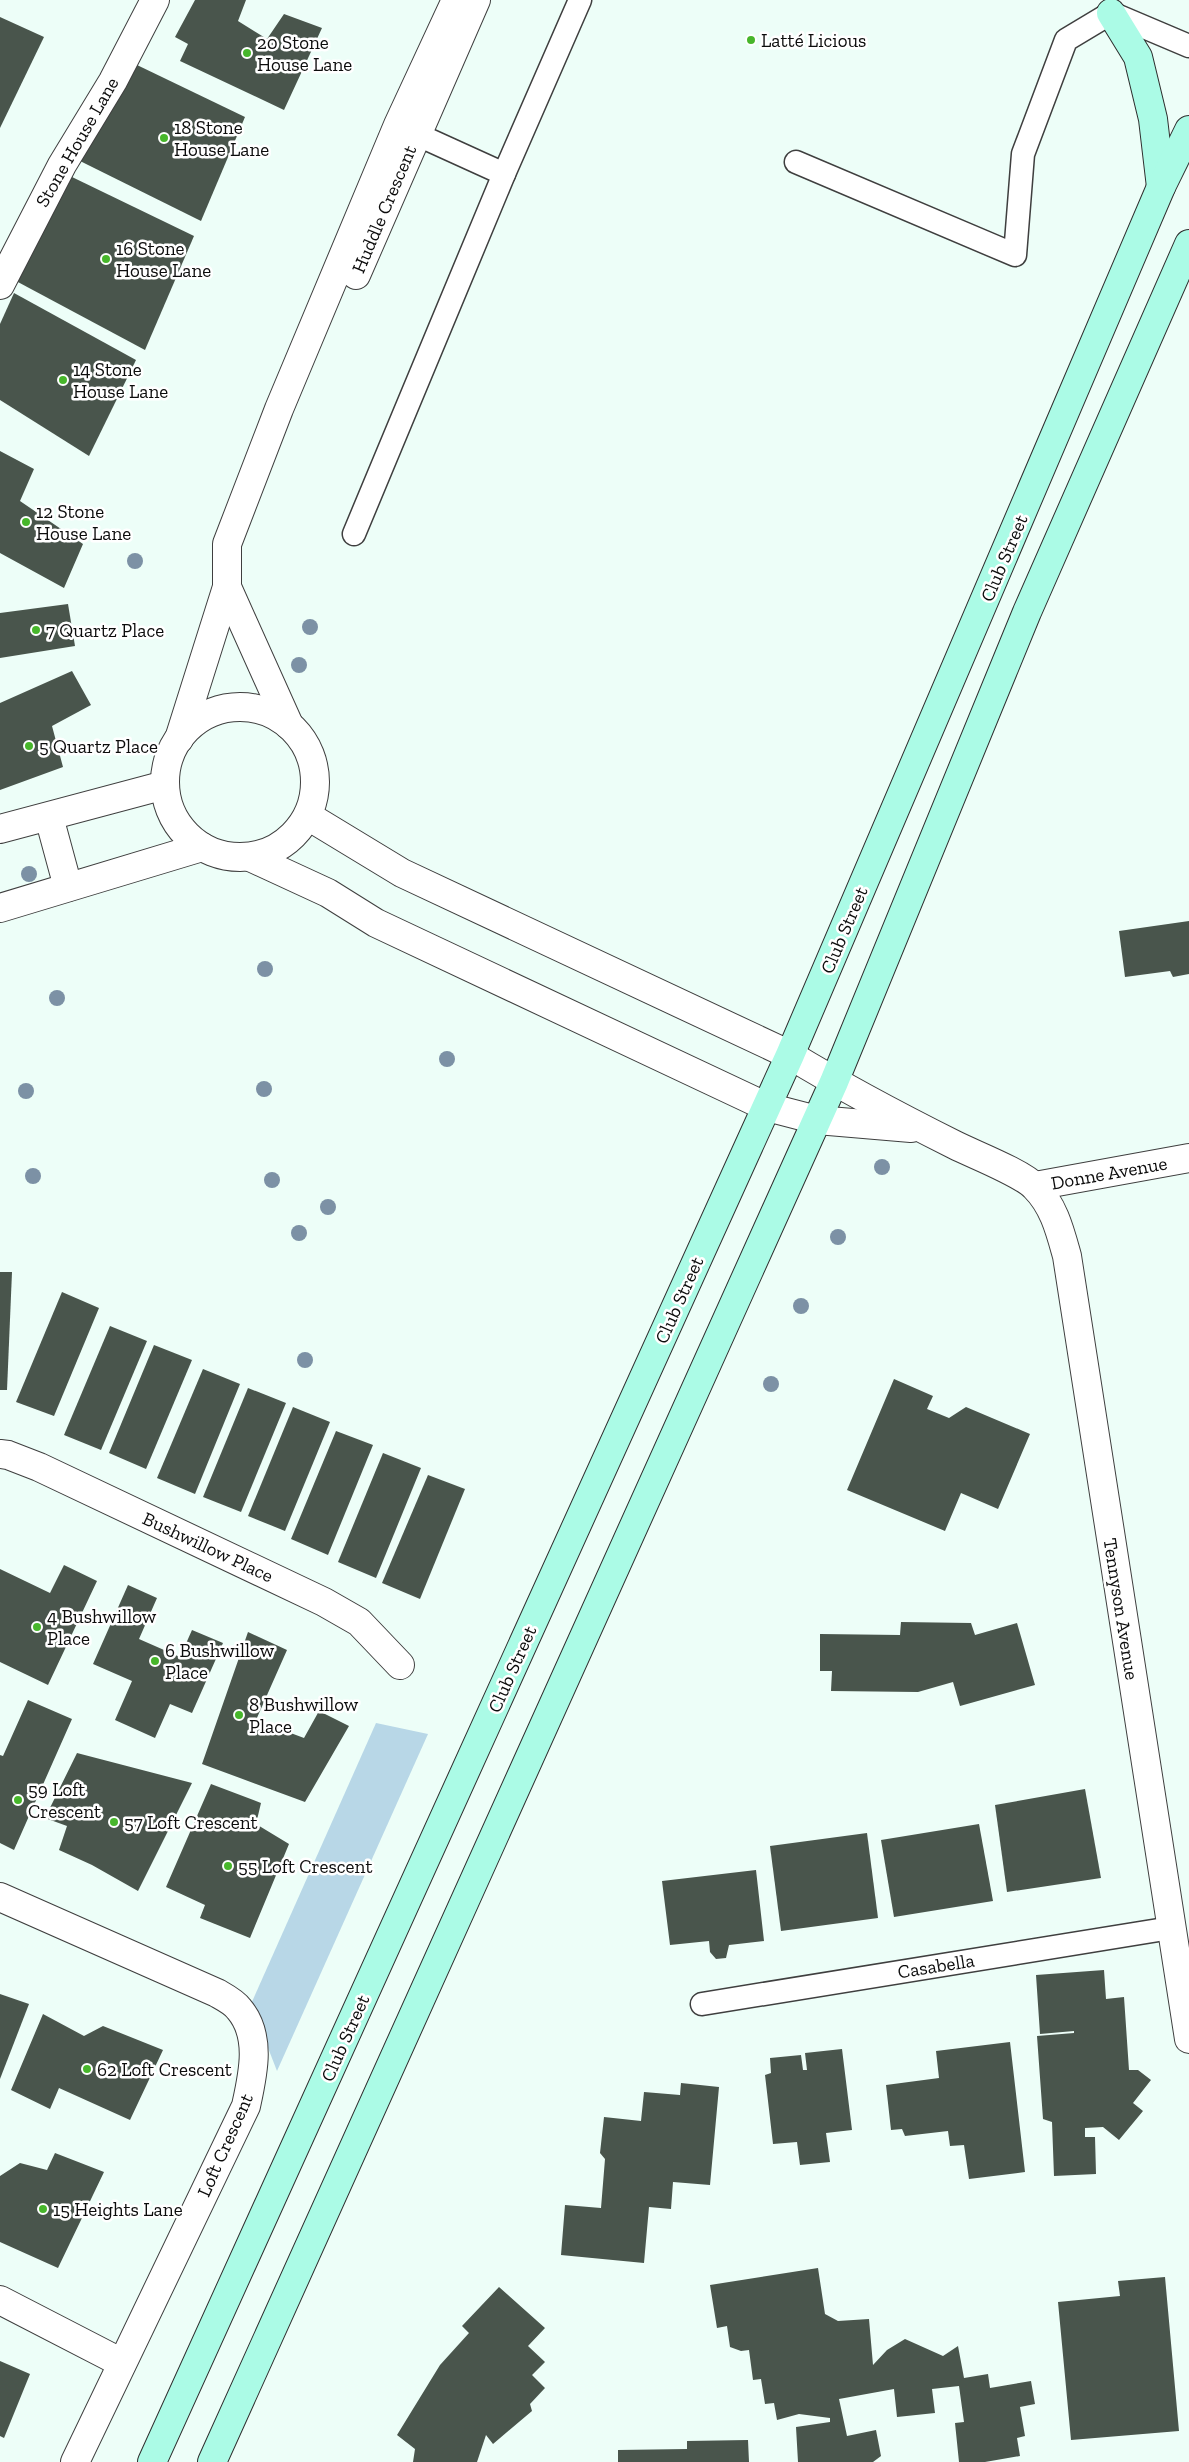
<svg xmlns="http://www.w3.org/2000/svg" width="1189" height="2462" viewBox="0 0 1189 2462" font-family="'Zilla Slab',serif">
<rect width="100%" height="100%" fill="#edfef8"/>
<path fill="#b8d7e7" d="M376,1723L428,1734L277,2071L251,2004Z"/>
<g fill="#49554c">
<path d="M195,0H246L238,21L267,39L284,14L322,28L284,110L180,61L188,44L175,37Z"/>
<path d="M0,17L44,37L0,128Z"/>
<path d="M137,65L245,117L201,221L78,160Z"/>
<path d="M72,177L194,236L145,350L16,281Z"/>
<path d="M14,293L136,360L89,456L0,400V324Z"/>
<path d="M0,451L34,469L20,501L83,544L64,588L0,553Z"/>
<path d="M68,604L75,646L0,658V613Z"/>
<path d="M72,671L91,705L52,726L63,767L0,790V703Z"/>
<path d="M1189,921V974L1173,977L1170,971L1125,977L1119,931Z"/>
<path d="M0,1272H12L7,1390H0Z"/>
<path d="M62,1292L99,1308L54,1416L16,1402Z"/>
<path d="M110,1326L147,1341L101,1450L64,1435Z"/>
<path d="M154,1345L192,1360L146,1469L109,1453Z"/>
<path d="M203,1369L240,1384L195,1494L157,1478Z"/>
<path d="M894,1379L933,1396L927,1409L949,1418L966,1407L1030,1434L998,1509L961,1493L945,1531L847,1490Z"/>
<path d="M248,1388L286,1403L241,1512L203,1497Z"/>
<path d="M293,1407L330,1422L285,1531L248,1516Z"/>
<path d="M336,1431L373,1445L328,1555L291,1539Z"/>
<path d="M383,1453L421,1468L376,1578L338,1562Z"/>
<path d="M428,1475L465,1489L420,1599L382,1583Z"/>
<path d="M64,1565L97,1581L48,1685L0,1662V1569L50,1593Z"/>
<path d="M128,1585L157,1598L139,1639L180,1657L192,1630L223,1643L192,1713L170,1704L155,1738L115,1720L132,1681L93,1664Z"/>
<path d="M901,1622L971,1623L975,1635L1017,1623L1035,1685L960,1706L953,1682L918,1692L831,1691L832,1671H820V1634L900,1635Z"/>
<path d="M248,1632L287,1650L256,1720L304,1738L319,1711L349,1726L305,1802L202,1764Z"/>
<path d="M28,1700L72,1719L14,1850L0,1843V1755L3,1756Z"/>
<path d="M77,1753L192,1783L138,1891L92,1865L59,1850L67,1826L45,1818Z"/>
<path d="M211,1784L261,1803L256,1824L289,1844L250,1938L200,1918L205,1905L166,1887Z"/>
<path d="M1085,1789L1101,1878L1007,1892L995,1805Z"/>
<path d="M979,1824L993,1901L894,1917L881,1840Z"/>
<path d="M867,1833L878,1918L781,1931L770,1846Z"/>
<path d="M756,1870L764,1941L729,1945L726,1958L716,1959L710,1952L709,1941L670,1945L662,1881Z"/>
<path d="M1104,1970L1106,1999L1124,1997L1129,2070H1138L1151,2080L1133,2103L1143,2111L1119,2140L1103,2127L1085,2128V2137H1095L1096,2174L1054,2176L1052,2122L1043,2119L1037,2036L1074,2033V2031L1040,2034L1036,1975Z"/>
<path d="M0,1994L29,2004L0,2079Z"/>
<path d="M43,2014L84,2036L103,2026L163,2050L130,2120L59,2088L50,2109L11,2090Z"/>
<path d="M1010,2042L1025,2172L969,2179L964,2145L950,2146L948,2131L905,2136L902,2129L891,2130L886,2085L939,2078L936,2051Z"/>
<path d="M842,2049L852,2130L826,2133L830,2162L800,2165L797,2142L773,2144L765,2075L771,2073L770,2058L801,2055L803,2070H807L805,2053Z"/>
<path d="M681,2083L719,2087L710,2185L673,2182L671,2209L649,2207L644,2263L561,2255L565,2205L601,2208L605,2159L600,2153L604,2117L641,2121L644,2092L680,2095Z"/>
<path d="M55,2153L104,2172L58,2268L0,2242V2176L20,2163L47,2170Z"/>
<path d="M818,2268L825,2314L838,2321L869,2319L873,2365L887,2350L905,2339L943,2356L958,2346L964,2378L988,2374L990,2388L1031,2381L1035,2404L1020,2407L1025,2436L1017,2438L1020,2456L985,2462H959L955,2423L964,2422L959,2386L932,2389L935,2413L897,2417L894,2389L839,2399L847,2436L876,2430L881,2456L873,2462H798L796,2427L830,2422V2418L799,2414L777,2420L774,2403L765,2404L761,2379L753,2380L749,2350L741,2351L730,2347L727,2326L717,2328L710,2285Z"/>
<path d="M1165,2277L1179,2431L1071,2440L1058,2302L1120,2296L1118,2281Z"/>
<path d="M499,2287L545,2328L528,2346L545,2362L532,2375L545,2388L530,2404L532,2411L493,2444L486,2435L477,2462H413L415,2449L397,2435L440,2365L469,2333L462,2326Z"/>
<path d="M0,2361L30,2374L4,2438L0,2436Z"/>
<path d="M748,2440L749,2462H618V2450L687,2449V2441Z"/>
</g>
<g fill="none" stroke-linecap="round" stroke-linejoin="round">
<g stroke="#3f3f3f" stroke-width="25">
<g id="service">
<path d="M416,134L504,174"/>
<path d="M796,162L1015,255L1023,154L1066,40L1111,13L1189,46"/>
<path d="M354,534L504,174L580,0"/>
<path d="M702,2004L1171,1928"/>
</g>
</g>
<g stroke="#3f3f3f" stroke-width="30">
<g id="minor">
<path d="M356,275L476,0"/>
<path d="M0,285L62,165L113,81L155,0"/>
<path d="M227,587L289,725"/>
<circle cx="240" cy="782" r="75"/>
<path d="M179,739L227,587V544L279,409L398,125L456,0"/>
<path d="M308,816L402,873L790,1055C844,1088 899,1117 955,1145C975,1155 1022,1173 1035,1187C1054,1206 1060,1231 1067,1256L1189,2039"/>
<path d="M49,817L68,887"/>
<path d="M0,829L165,785"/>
<path d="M250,857L328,893L376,923L767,1107L817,1120L911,1128"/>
<path d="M0,908L202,847"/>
<path d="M1035,1186L1189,1158"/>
<path d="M0,1454L8,1455L39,1467L324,1602L359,1622L400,1665"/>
<path d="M0,1897L217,1993C224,1997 234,2002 239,2009C262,2036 253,2074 246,2106L75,2462"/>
<path d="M0,2300L122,2363"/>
</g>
</g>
<g stroke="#2e2e2e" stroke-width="30">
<g id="secondary">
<path d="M1111,13L1138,57L1153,119L1161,187"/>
<path d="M152,2462L790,1055L1161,187L1189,130"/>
<path d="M212,2462L834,1082L1027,612L1189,244"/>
</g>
</g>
<use href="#service" stroke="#fff" stroke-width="22"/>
<use href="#minor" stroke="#fff" stroke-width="28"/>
<use href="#secondary" stroke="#abfbe6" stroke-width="28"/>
</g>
<g fill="#7c91a5">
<circle cx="135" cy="561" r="8"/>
<circle cx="310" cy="627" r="8"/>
<circle cx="299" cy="665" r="8"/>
<circle cx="29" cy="874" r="8"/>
<circle cx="265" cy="969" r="8"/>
<circle cx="57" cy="998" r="8"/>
<circle cx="447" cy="1059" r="8"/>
<circle cx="264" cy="1089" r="8"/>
<circle cx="26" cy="1091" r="8"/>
<circle cx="882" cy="1167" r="8"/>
<circle cx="33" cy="1176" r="8"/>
<circle cx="272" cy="1180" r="8"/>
<circle cx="328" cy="1207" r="8"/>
<circle cx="299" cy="1233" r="8"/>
<circle cx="838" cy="1237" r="8"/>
<circle cx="801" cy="1306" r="8"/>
<circle cx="305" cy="1360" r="8"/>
<circle cx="771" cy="1384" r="8"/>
</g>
<g fill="#47b62b" stroke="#fff" stroke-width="2">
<circle cx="751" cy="40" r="5"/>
<circle cx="247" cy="53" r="5"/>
<circle cx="164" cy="138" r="5"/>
<circle cx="106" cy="259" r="5"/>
<circle cx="63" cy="380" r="5"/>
<circle cx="26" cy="522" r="5"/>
<circle cx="36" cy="630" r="5"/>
<circle cx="29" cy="746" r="5"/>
<circle cx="37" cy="1627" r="5"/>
<circle cx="155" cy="1661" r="5"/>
<circle cx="239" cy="1715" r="5"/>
<circle cx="18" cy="1800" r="5"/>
<circle cx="114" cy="1822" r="5"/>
<circle cx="228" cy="1866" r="5"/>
<circle cx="87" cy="2069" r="5"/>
<circle cx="43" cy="2209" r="5"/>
</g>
<g text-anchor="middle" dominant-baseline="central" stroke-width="5" stroke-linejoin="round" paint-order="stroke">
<g font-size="19" fill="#0c0c0c" stroke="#fff" text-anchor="start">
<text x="761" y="40">Latté Licious</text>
<text x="257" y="42">20 Stone<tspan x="257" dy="22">House Lane</tspan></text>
<text x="174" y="127">18 Stone<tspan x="174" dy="22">House Lane</tspan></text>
<text x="116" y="248">16 Stone<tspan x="116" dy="22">House Lane</tspan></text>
<text x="73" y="369">14 Stone<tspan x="73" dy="22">House Lane</tspan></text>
<text x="36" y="511">12 Stone<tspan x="36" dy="22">House Lane</tspan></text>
<text x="46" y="630">7 Quartz Place</text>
<text x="39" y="746">5 Quartz Place</text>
<text x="47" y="1616">4 Bushwillow<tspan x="47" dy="22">Place</tspan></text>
<text x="165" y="1650">6 Bushwillow<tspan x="165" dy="22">Place</tspan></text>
<text x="249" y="1704">8 Bushwillow<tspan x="249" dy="22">Place</tspan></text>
<text x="28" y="1789">59 Loft<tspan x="28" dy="22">Crescent</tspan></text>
<text x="124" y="1822">57 Loft Crescent</text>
<text x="238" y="1866">55 Loft Crescent</text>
<text x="97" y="2069">62 Loft Crescent</text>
<text x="53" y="2209">15 Heights Lane</text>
</g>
<g font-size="19" fill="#0c0c0c" stroke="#fff">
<text transform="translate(77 142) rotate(-60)">Stone House Lane</text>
<text transform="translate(384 209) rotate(-67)">Huddle Crescent</text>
<text transform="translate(1004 558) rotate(-67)">Club Street</text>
<text transform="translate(844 930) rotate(-67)">Club Street</text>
<text transform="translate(1109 1173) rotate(-10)">Donne Avenue</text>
<text transform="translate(679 1300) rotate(-66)">Club Street</text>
<text transform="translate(208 1547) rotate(25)">Bushwillow Place</text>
<text transform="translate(1121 1609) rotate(81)">Tennyson Avenue</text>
<text transform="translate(512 1669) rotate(-66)">Club Street</text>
<text transform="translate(936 1966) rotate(-9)">Casabella</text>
<text transform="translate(345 2038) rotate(-66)">Club Street</text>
<text transform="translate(225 2145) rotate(-66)">Loft Crescent</text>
</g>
</g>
</svg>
